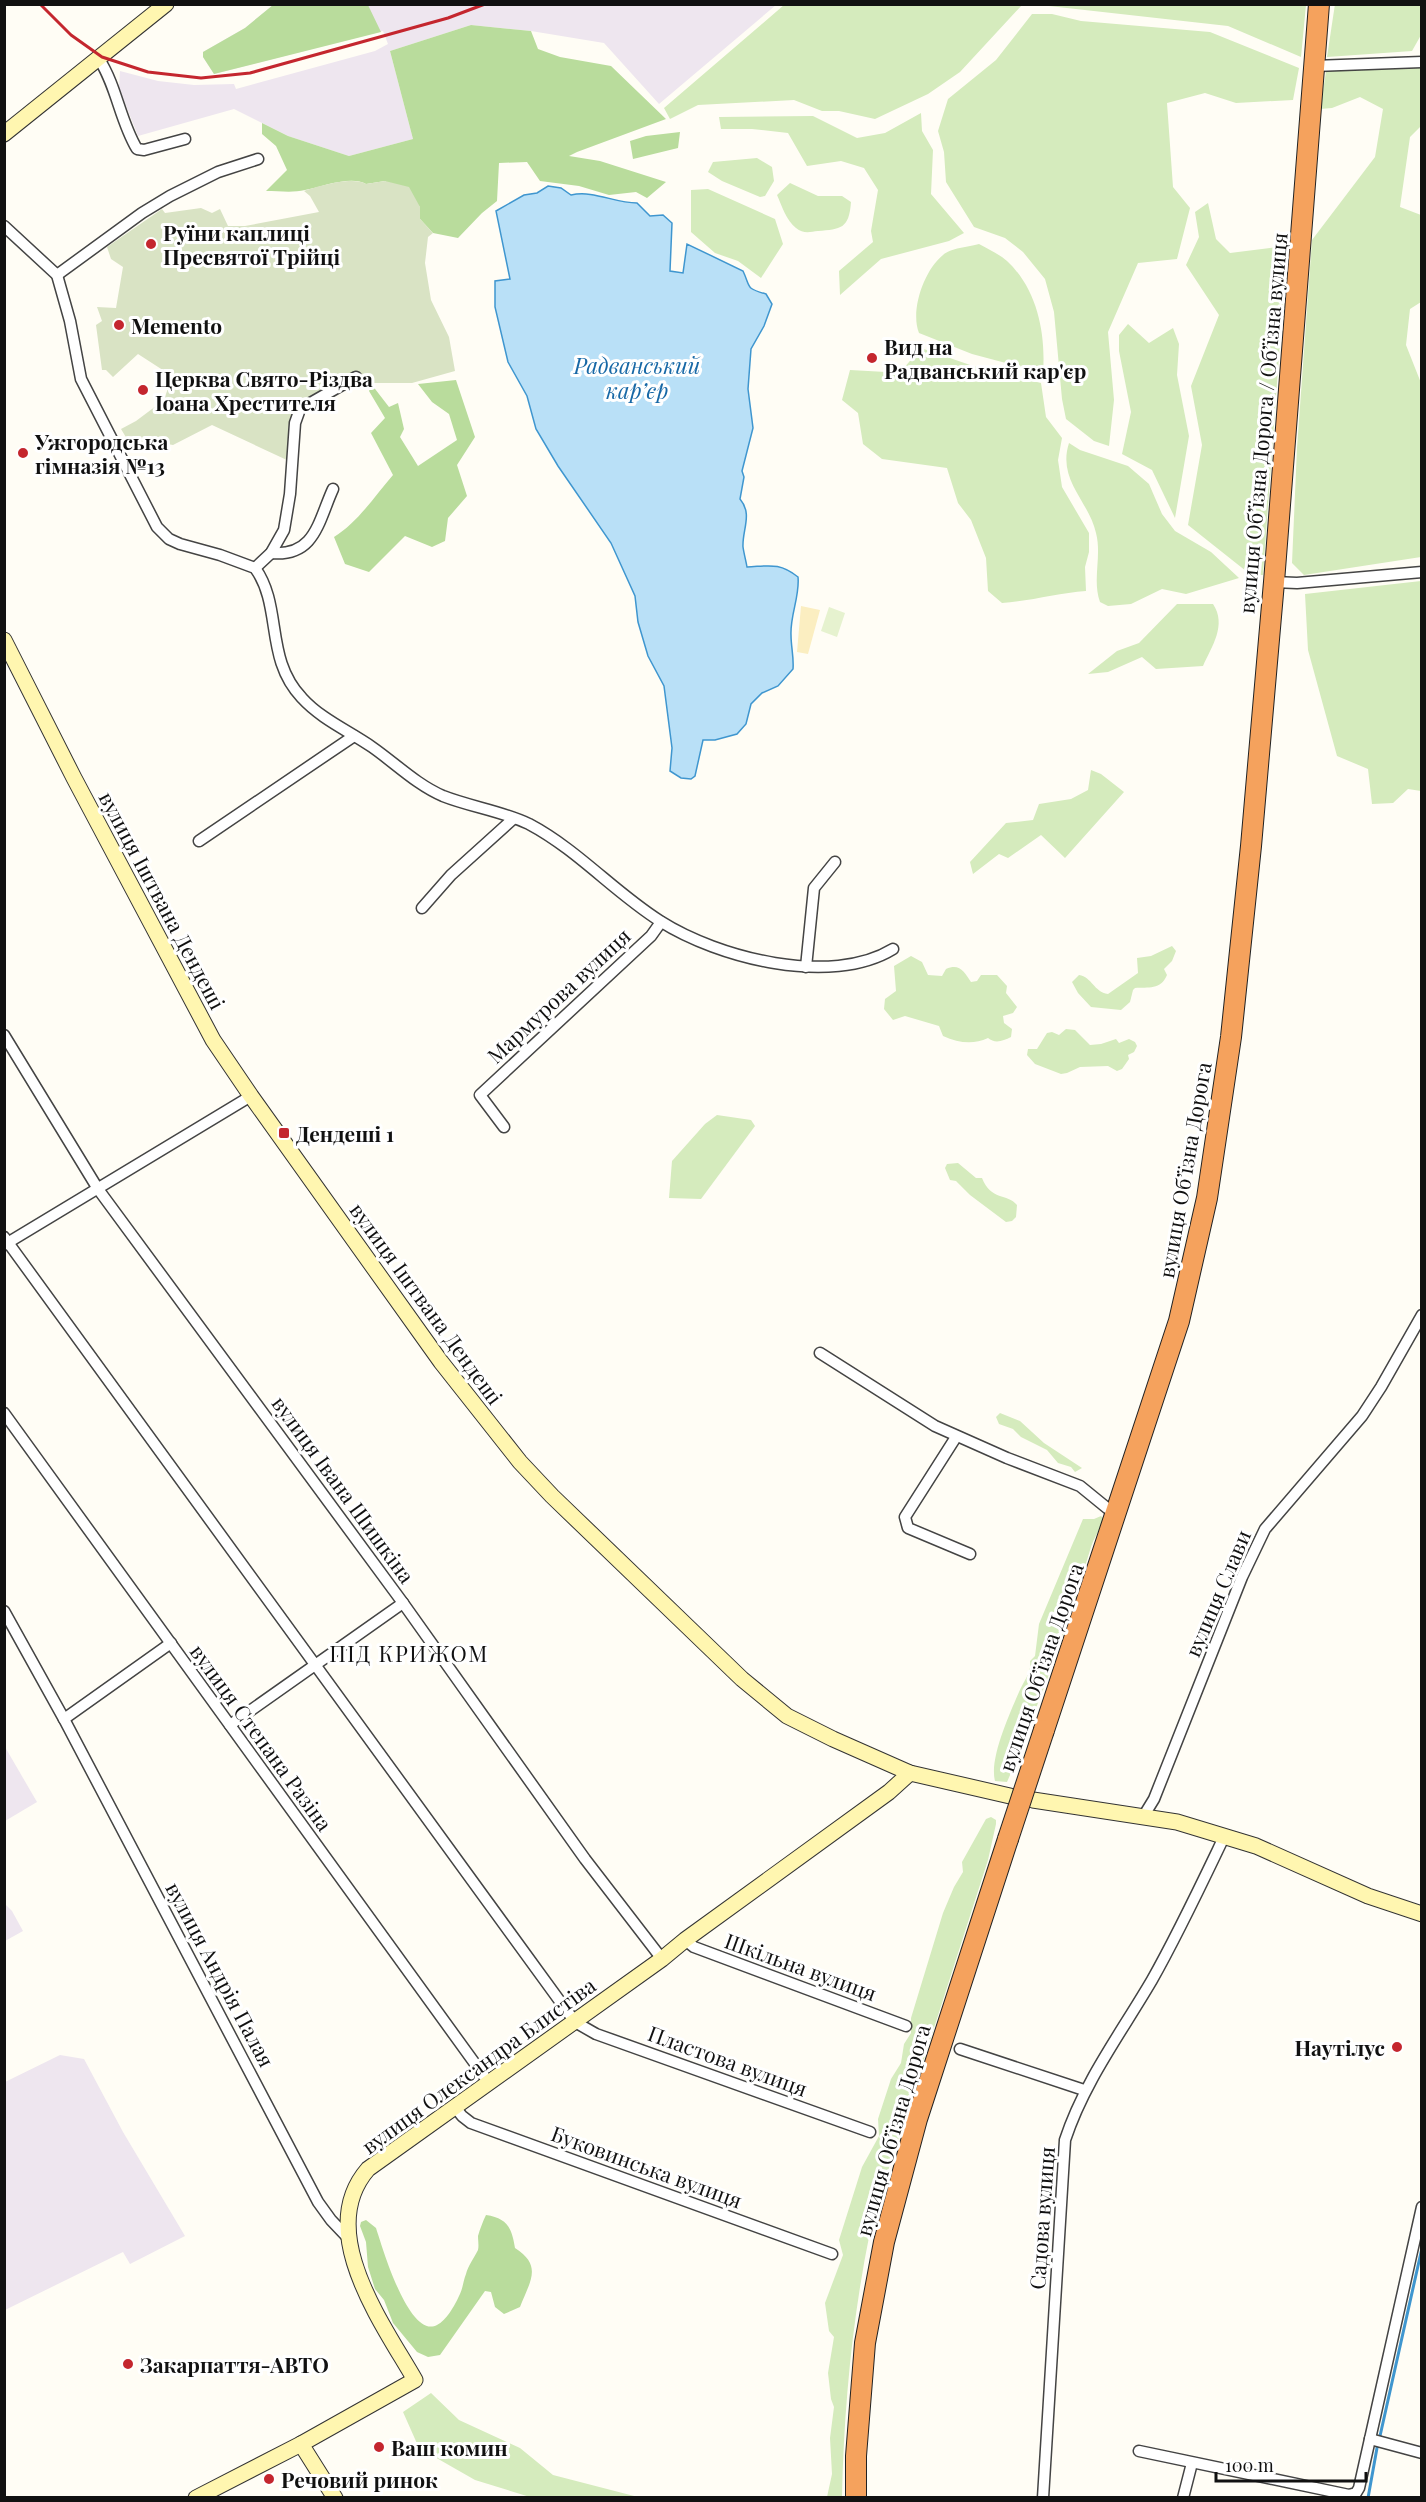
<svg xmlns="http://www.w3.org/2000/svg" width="1426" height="2502" viewBox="0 0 1426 2502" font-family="'Playfair Display',serif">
<rect width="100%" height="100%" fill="#fffdf5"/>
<g fill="#eee6ef">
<path d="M273,5H776L659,104L604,43L531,31L471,25L390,51L413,139L349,156L288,136L234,109L138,136L119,88L120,71L158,81L194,85L234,84L236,89L375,51L388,44L383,31L214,74L203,57V52L245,28Z"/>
<path d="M5,1747L37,1802L5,1821H4Z"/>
<path d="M5,1904L12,1911L23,1931L5,1941Z"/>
<path d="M60,2055L84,2059L123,2132L185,2236L130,2264L123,2252L5,2310V2082Z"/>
</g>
<g fill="#d5ebbd">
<path d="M1335,4L1421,5V35L1412,51L1327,57Z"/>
<path d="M784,5V4L1022,5L960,72L928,94L875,119L839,111H822L794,100L698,105L670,119L664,108Z"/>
<path d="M1040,5H1306L1301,57L1228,26Z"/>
<path d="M1032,14H1052L1081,21L1210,32L1299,68L1293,100L1236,103L1205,93L1167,103L1173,187L1190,208L1177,259L1138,263L1108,332L1114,400L1109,446L1094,441L1066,419L1062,399L1054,312L1045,279L1023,252L1005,238L974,227L946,182L944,152L938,131L948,99L996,60Z"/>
<path d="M1421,66V126L1410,137L1400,207L1421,215V302L1410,309L1406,345L1421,383V557L1304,575L1292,563L1297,448L1312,240L1375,157L1383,109L1360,97L1332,108L1320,109L1326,72L1331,69Z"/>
<path d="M921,113L922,131L933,150L931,194L964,233L949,241L881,259L840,295L839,271L873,242L871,231L878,190L864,168L841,161L807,166L788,133L752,129H721L719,117L813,116L857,138L885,133Z"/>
<path d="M757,158L772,167L774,181L765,196L760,197L722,181L708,172L713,162Z"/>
<path d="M790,183L818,196H842L851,202C849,229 841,229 818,231C810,232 803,234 796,228C786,220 782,206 777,195Z"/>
<path d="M708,189L775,219L783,244L761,278L738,261L715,253L691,232V190Z"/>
<path d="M1208,203L1216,239L1230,253L1287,246L1263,575H1251L1188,525L1202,445L1191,386L1219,315L1186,265L1199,237L1195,212Z"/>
<path d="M979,244C988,249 999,254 1007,261C1037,289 1046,333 1043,373L972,354L919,333C910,311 924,270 943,255C950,248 969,247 979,244Z"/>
<path d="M1128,324L1149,343L1173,328L1179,344L1177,375L1189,436L1175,518L1152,470L1122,454L1131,412L1119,351V335Z"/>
<path d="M921,348L973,366L1041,383L1046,417L1062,438L1058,460L1062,487L1089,533V552L1085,567L1086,591C1058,593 1031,601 1002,603L988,591L986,558L971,520L958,503L947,468L882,459L863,444L858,413L842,400L850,370L886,372L903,369Z"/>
<path d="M1069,443L1080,450L1128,466L1149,484L1162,514L1175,531L1211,552L1239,578L1186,594L1162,589L1131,604L1108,606L1100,602C1092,580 1102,556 1096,533C1089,501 1057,480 1069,443Z"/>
<path d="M1421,581V791L1408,789L1393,803L1372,804L1368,769L1337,756L1308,650L1305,594Z"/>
<path d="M1177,604H1213C1227,625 1212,646 1203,666L1156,669L1142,657L1108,672L1088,674L1117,651L1139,643Z"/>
<path d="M1091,770L1101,774L1124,792L1065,858L1041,835L1008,858L999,854L973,874L970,862L1006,823L1033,820L1039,804L1071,799L1088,790Z"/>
<path d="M1172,946L1176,951L1172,961L1164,969L1167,975C1161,990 1148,987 1135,988L1133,990L1130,1002L1121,1010L1091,1007L1078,993L1072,982L1079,975C1092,977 1094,992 1108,994L1138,973L1137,958L1151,956Z"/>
<path d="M911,956L922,962L928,975L942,976L946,969C960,963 964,972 971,982L977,981L981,975H997L1007,986L1006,993L1017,1007L1013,1013L1003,1016L1004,1023L1012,1029L1011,1037C1003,1041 995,1044 988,1038C973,1045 959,1043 943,1036L939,1026L905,1016L893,1020L884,1009L885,999L896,991L894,966Z"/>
<path d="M1066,1029L1075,1030L1090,1045L1101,1044L1116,1039L1119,1043L1129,1039L1135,1042L1137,1046L1134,1052L1128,1055L1129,1059L1122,1069L1117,1071L1108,1066L1080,1067L1067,1073L1061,1074L1035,1064L1027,1055L1028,1049H1037L1047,1033L1052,1032L1059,1035Z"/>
<path d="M717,1115L751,1120L755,1126L701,1199L669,1198L672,1161L705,1124Z"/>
<path d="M958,1163L976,1178H982C991,1201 1007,1193 1017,1205L1016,1217L1012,1221L1006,1222L970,1195L956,1181L950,1180L945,1168L947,1164Z"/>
<path d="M1000,1413L1020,1421L1044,1443L1082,1468L1075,1472L1071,1467L1058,1463L1047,1450L1021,1437L1013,1429L999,1424L996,1417Z"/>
<path d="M1101,1516L1103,1518C1101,1529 1094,1537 1091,1547C1074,1603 1056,1659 1034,1713L1031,1727L1007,1782L995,1781C989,1759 1010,1713 1019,1692C1023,1682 1032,1672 1030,1661L1035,1656L1039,1624L1083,1519H1094Z"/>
<path d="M991,1817L996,1820V1824L988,1860L888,2171C877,2187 874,2213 870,2232C852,2320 844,2408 842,2497H827L832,2474L830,2438L834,2407L831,2399L828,2373L834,2337L829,2331L825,2303L843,2255L839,2240L862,2167L879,2136L878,2119L891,2079L901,2063L904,2044L911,2033V2018L943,1913L954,1887L963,1872L962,1862L986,1819Z"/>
<path d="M431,2393L459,2420L520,2448L553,2475L638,2497H530L475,2480L419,2448L403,2412Z"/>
</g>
<g fill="#b9dc9c">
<path d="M273,5H368L381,32L214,74L203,57V52L245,28Z"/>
<path d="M471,25L531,31L538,49L560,57L611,66L666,119L577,152L569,156L600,161L666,182L647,198L636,192L609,195L579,186L540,181L527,162L499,163L497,201L482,213L458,238L433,233L420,219V207L385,181L366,184C351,175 321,187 305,190C293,193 279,191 266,191L287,170L276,146L262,134V123L288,136L349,156L413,139L390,51Z"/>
<path d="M680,132L678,148L633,159L630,141L646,136Z"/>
<path d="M456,380L475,437L457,465L467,496L448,518L445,541L432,547L405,536L369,572L345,564L334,537C358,522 374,497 393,475L371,433L385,418L369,391L372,385L389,407L398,403L404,429L400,437L418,466L457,440L449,414L432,402L418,384Z"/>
<path d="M486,2215C507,2218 512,2228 515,2248C543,2266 530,2281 520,2307L504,2314L495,2307L491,2292L485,2291L440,2355L428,2357L417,2352L393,2323L384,2300L375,2289L368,2267L366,2242L360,2226L361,2222L366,2220L376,2228C382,2246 409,2340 437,2325C446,2321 455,2305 459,2296C463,2289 463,2281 466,2274C468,2266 474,2258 478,2250C479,2246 478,2240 478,2236C480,2229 483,2221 486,2215Z"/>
</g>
<path fill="#fbeec1" d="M801,606L820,610L808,654L797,652Z"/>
<path fill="#d9e3c4" d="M385,181L409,187L420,207V219L433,233L428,237L425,263L431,300L449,337L455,371L412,383H367L360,373L295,410L289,461L212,425L173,445L151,441L130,444L121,429L136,421L164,400L172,376L138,354L113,377L106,370H102L96,325L102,321L97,307L116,308L123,267L111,259L107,247L162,209L165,213L201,208L212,213L220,209L228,226H245L319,212L310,196L304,191C318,186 353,176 366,184Z"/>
<path fill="#e6f2cf" d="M829,607L845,613L837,637L821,631Z"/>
<path fill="#b9e0f7" stroke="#3f96cf" stroke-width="1.5" d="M548,186L561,188L571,195C594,190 614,203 637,203L650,216L663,215L672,223L670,271L683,273L687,244L743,271C751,288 745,288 766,294L772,304L764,326L751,349L748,389L753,428L742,471L744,477L740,499C753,514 742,530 743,547C744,554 746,561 747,567C769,566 779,562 798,577C800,596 790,615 791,635C791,647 794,657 793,669L778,686L762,693L751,704L746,724L737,734L715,740H703L695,776L691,779L681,778L670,771L672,748L664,686L648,656L638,622L635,596L611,543L558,466L536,429L527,396L508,362L495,307V281L510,279L496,211L524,195L537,193Z"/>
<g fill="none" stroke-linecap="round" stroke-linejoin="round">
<g stroke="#3f96cf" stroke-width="3">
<path d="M1380,2436L1422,2248"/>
<path d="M1368,2498L1377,2448"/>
</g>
<g stroke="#444" stroke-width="13">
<g id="street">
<path d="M99,59C117,87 120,121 137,149L144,150L185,139"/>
<path d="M1314,66L1422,62"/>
<path d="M4,226L57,275L70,321L81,379L157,527L169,539L180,544L220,555L255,568C283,607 264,658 302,698C321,719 349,731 372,747C395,763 417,785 443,796C471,807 502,811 529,824C578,850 614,892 660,921C718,958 831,987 893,949"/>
<path d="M57,275L142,213L170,196L218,172L258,159"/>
<path d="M271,553C315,557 318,522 333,489"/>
<path d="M255,568L271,553L284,530L290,494L295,423L300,409L356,377"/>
<path d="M1274,582L1297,583L1422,572"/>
<path d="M199,841L354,736"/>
<path d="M422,908L451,875L513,819"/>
<path d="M806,967L814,888L835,862"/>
<path d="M4,1035L98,1189L403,1603L585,1859L662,1959"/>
<path d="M504,1127L480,1095L651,936L661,922"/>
<path d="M4,1237L575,2022L596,2034L870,2132"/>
<path d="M4,1245L251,1096"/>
<path d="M820,1353L935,1426L1007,1458L1080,1486L1107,1508L1117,1513"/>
<path d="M4,1413L489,2083"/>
<path d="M956,1437L905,1517L908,1528L970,1554"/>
<path d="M4,1611L64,1719L318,2202L331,2220L350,2240"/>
<path d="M64,1719L171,1643"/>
<path d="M230,1725L403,1603"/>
<path d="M1143,1817L1154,1799L1242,1577L1265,1529L1362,1416L1381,1387L1422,1315"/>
<path d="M685,1940L694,1947L906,2026"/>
<path d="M960,2049L1084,2090"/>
<path d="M455,2107L462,2116L471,2123L832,2254"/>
<path d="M1422,2207L1370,2439L1422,2453"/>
<path d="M1139,2451L1349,2495L1356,2493L1359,2488L1370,2439"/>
<path d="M1043,2498L1065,2140C1084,2082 1121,2033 1152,1980C1178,1934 1201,1885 1224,1837"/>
<path d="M1183,2498L1192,2463"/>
</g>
</g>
<g stroke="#333" stroke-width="17">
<g id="secondary">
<path d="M4,134L166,4"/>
<path d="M4,640L74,778L213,1040L251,1096L441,1362L520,1462L552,1496L742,1679L787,1716L833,1739L910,1773L1010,1796"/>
<path d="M1033,1800L1177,1822L1256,1846L1368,1896L1422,1914"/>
<path d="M301,2444L335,2498"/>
<path d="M196,2498L301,2444L415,2380C383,2324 314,2231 368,2169L662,1959L685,1940L889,1792L910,1773"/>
</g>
</g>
<g stroke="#222" stroke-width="22">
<g id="highway">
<path d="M1044,1730L1179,1321L1207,1198L1231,1037L1251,846L1274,582L1319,4"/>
<path d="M856,2498V2456L865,2343L884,2242L917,2119L1008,1839"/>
</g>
</g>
<use href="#street" stroke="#fff" stroke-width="10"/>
<use href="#secondary" stroke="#fff6b0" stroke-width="15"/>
<use href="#highway" stroke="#f5a25d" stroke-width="20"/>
<path stroke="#c4262e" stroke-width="3" d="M40,4L71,35L102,57L148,72L201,78L250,73L448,18L485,4"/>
<g stroke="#222" stroke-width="22" stroke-linecap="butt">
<path id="highway-bridge" d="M1008,1839L1044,1730"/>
</g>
<use href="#highway-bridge" stroke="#f5a25d" stroke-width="20"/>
</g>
<g fill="#c4262e" stroke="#fff" stroke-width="2">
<circle cx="151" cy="244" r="6"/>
<circle cx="119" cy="325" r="6"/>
<circle cx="872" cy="358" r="6"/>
<circle cx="143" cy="390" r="6"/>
<circle cx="23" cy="453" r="6"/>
<rect x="278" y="1127" width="12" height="12" rx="3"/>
<circle cx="1397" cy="2047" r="6"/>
<circle cx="128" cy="2364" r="6"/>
<circle cx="379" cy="2447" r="6"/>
<circle cx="269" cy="2479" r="6"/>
</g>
<g text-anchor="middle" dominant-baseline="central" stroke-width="6" stroke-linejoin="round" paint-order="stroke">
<g font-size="21" font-weight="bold" fill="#111" stroke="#fff" text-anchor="start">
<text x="163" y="232">Руїни каплиці<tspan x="163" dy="24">Пресвятої Трійці</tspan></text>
<text x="131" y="325">Memento</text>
<text x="884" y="346">Вид на<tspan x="884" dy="24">Радванський кар'єр</tspan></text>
<text x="155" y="378">Церква Свято-Різдва<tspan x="155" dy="24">Іоана Хрестителя</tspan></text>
<text x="35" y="441">Ужгородська<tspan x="35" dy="24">гімназія №13</tspan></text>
<text x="296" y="1133">Дендеші 1</text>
<text x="1385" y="2047" text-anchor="end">Наутілус</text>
<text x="140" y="2364">Закарпаття-АВТО</text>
<text x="391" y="2447">Ваш комин</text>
<text x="281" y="2479">Речовий ринок</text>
</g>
<g font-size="21" fill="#111" stroke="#fff">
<text transform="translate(1262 423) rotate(-85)">вулиця Обʼїзна Дорога / Обʼїзна вулиця</text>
<text transform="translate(163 900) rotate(62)">вулиця Іштвана Дендеші</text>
<text transform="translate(558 995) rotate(-43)">Мармурова вулиця</text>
<text transform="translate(1184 1170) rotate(-80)">вулиця Обʼїзна Дорога</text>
<text transform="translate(427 1303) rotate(54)">вулиця Іштвана Дендеші</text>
<text transform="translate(344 1489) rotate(54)">вулиця Івана Шишкіна</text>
<text transform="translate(1217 1593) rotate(-67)">вулиця Слави</text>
<text transform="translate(1040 1667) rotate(-71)">вулиця Обʼїзна Дорога</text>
<text transform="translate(262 1737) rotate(54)">вулиця Степана Разіна</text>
<text transform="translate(801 1966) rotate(20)">Шкільна вулиця</text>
<text transform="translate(221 1974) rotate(62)">вулиця Андрія Палая</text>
<text transform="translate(728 2060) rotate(20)">Пластова вулиця</text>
<text transform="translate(478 2065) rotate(-36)">вулиця Олександра Блистіва</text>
<text transform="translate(892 2130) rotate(-74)">вулиця Обʼїзна Дорога</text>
<text transform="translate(647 2166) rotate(20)">Буковинська вулиця</text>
<text transform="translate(1041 2218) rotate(-86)">Садова вулиця</text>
</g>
<g font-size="22" font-style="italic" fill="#1768a6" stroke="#fff">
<text x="637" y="365">Радванський<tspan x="637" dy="25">карʼєр</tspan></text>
</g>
<g font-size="22" letter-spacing="1.5" fill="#111" stroke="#fff">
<text x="409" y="1653">ПІД КРИЖОМ</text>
</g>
</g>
<rect width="1426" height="2502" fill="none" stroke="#111111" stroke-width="12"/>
<path d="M1216 2472v9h150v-9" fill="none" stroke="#111111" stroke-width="3"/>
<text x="1225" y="2472" font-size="18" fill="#111111" stroke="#ffffff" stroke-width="4.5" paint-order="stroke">100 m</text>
</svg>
